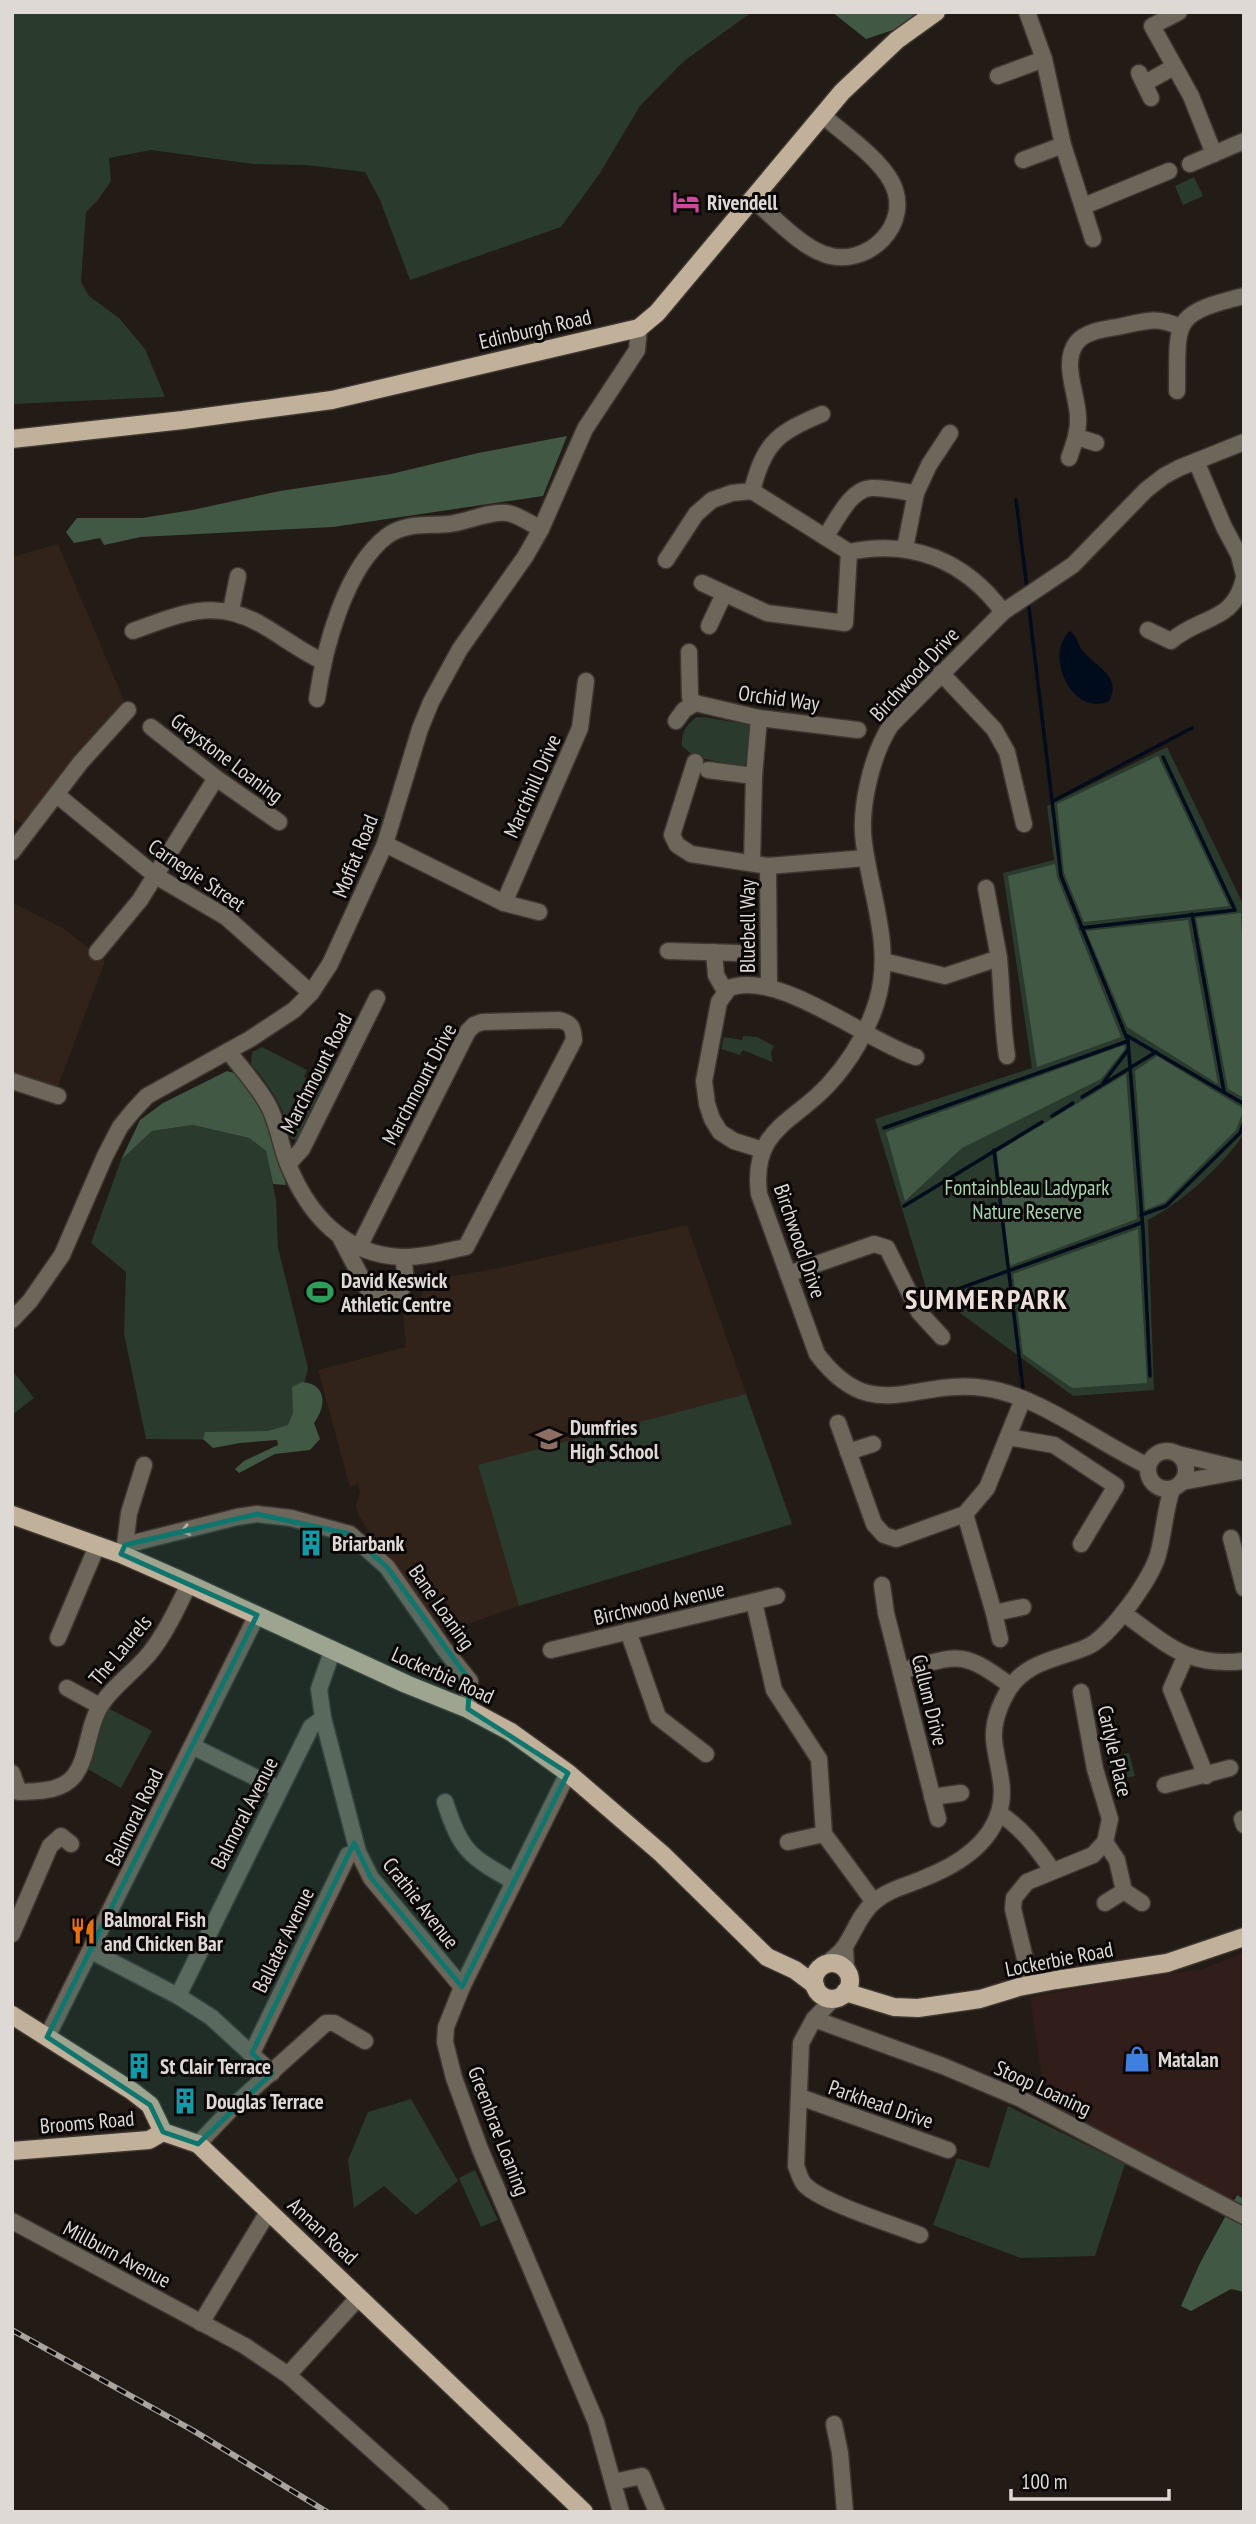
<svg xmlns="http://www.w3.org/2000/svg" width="1256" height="2524" viewBox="0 0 1256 2524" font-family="'PT Sans Narrow',sans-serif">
<rect width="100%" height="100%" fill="#231b15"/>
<path fill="#311e1b" d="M1244,1952V2196L1236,2193L1231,2201L1043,2107L1041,2070L1030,1997L1136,1978L1203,1969Z"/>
<g fill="#31231a">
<path d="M58,544L125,703L70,761L24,825L12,817V557Z"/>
<path d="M12,902L63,928L105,961L56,1091L12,1076Z"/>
<path d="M687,1225L792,1524L533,1601L445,1632L396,1564L374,1540L359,1516L356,1506L360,1492L358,1484L350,1487L318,1370L406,1347L403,1312L417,1306L424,1289L422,1275L453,1276L499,1268Z"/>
</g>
<g fill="#2a3a2d">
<path d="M12,12H752L684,61L640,106L600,173L561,227L410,280L380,200L365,172L306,165L253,164L151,150L109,158L111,181L98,200L86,212L81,282L89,296L119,318L145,349L165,397L12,404Z"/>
<path d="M1194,177L1203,196L1183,205L1175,186Z"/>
<path d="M696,717C714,717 731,724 749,722L752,725L753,730L749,734L745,767L695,757L682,746C681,732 686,726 696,717Z"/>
<path d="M1167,747L1244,906V1134C1221,1167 1183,1202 1148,1220L1154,1390L1073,1396L926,1288L875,1119L1032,1068L1003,873L1054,860L1047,806Z"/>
<path d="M743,1036L757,1037L774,1046L771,1052L772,1062L743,1050L740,1055L721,1049L724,1037L742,1040Z"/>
<path d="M262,1047L307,1070L304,1077L326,1088L298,1140L291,1139C284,1107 272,1089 251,1064L252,1052Z"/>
<path d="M193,1125L249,1138L266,1151L276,1200L278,1248L308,1368L298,1409V1432L268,1440L146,1439L124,1334L126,1272L91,1243L121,1160L152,1131Z"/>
<path d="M12,1370L34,1398L12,1415Z"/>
<path d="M746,1394L792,1524L519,1606L478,1465Z"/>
<path d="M108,1708L152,1731L121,1788L86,1768L97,1730Z"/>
<path d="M1129,1753L1135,1776L1119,1780L1113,1757Z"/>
<path d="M411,2099L458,2181L416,2215L384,2186L354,2208L348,2160L368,2112Z"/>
<path d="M1008,2106L1125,2164L1095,2256L1021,2258L933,2225L957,2158L989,2168Z"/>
<path d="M475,2170L498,2220L481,2227L459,2178Z"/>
</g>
<g fill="#415845">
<path d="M832,12H928L893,30L866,39Z"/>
<path d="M567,436L543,496L333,527L141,537L104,545L100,538L74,543L66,532L77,518H142L192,510L280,491L391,474L478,453Z"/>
<path d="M1158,756L1229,906L1084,922L1064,873L1057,804Z"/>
<path d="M1055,864L1057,877L1121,1037L1037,1067L1008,876Z"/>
<path d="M1241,913L1244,979V1098L1228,1089L1196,918Z"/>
<path d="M1188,920L1218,1084L1127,1027L1086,931Z"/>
<path d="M1124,1045L1125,1049L1101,1079L962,1148L905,1201L886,1132Z"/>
<path d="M1157,1056L1244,1109L1236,1130L1165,1202L1145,1210L1135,1071Z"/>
<path d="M227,1071L238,1074L264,1110L275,1140L286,1185L273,1184L266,1151L249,1138L193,1125L152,1131L121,1160L140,1120L163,1103Z"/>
<path d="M1126,1074L1137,1219L1009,1266L997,1152Z"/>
<path d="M1138,1229L1147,1383L1072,1388L1023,1354L1013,1274Z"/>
<path d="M302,1382C328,1384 326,1407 314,1423L320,1439L310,1450L275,1454L239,1473L235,1469L244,1461L278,1445L277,1440L240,1443L213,1448L203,1439L205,1432L268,1431L288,1425L293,1413L292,1387Z"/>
<path d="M1237,2195L1244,2199V2292L1231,2289L1191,2311L1181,2306L1200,2263Z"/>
</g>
<path fill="#000b1c" d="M1070,631C1077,636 1077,643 1082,650C1095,667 1123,676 1109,701C1073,718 1043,655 1070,631Z"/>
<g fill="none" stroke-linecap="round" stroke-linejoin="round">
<g stroke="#000b1c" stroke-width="3.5">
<path d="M1016,500L1027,588"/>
<path d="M1028,600L1061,876L1128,1041L1143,1230L1150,1376"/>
<path d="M1053,801L1192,728"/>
<path d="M1192,914L1224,1092"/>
<path d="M1081,928L1235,910L1163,757"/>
<path d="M1126,1035L1244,1104"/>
<path d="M1103,1083L1128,1050"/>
<path d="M1082,1097L1156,1052"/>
<path d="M1052,1116L1073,1103"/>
<path d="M884,1128L1128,1041"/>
<path d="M994,1150L1023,1389"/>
<path d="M904,1206L1042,1122"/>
<path d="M1141,1215L1166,1206L1240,1133L1244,1122"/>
<path d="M933,1298L1141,1223"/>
</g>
<g stroke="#3d3630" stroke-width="19">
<g id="minor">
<path d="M1027,12L1044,59L1063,145L1093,239"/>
<path d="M1179,12L1152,26L1191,96L1214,154"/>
<path d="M1139,73L1151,98"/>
<path d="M998,76L1044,59"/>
<path d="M1145,83L1174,67"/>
<path d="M1023,160L1063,145"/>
<path d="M1190,164L1244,141"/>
<path d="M752,199C772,215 800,246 824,254C866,270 915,224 891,181C878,157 843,133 822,115"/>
<path d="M1084,206L1169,171"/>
<path d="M1177,391C1178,321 1170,314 1244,296"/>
<path d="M1077,437L1096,443"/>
<path d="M1069,458C1074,444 1079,431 1078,416C1077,393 1061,362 1077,342C1087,330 1108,329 1122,326C1145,321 1157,316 1180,327"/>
<path d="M1196,461L1224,527L1239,555L1244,575"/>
<path d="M752,491C764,443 777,433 822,414"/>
<path d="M825,537C836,522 850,489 871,488C885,487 902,492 916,493"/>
<path d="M905,548L916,493L929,465L950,433"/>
<path d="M849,552C911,539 965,560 1003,612"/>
<path d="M666,560L696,514L712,500L732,493L752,491L849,552"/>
<path d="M702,583L767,613L845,623L849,552"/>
<path d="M231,610L238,576"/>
<path d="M709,626L724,594"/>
<path d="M1148,630L1171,641C1201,615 1234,623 1244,578"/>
<path d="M133,631C181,614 215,597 262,625C283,637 301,651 322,661"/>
<path d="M689,652L690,697L695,703L759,718L858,730"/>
<path d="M941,673L994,729L1007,752L1024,824"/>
<path d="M317,699C324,649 345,568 387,536C406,522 428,526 449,524C467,522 488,511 507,513C517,514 531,524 541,529"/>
<path d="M676,721L684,710L695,703"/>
<path d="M151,727L216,778L279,822"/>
<path d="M695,762L672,835L677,845L691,854L768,866L866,858"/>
<path d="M708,770L754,776"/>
<path d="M57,795L156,876L226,917L311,993"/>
<path d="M385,844L504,903L539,912"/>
<path d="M12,852L81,762L128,710"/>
<path d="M752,863L754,776L759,718"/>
<path d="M768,866L769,987"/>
<path d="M504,903L580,728L586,681"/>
<path d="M668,951L738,953"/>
<path d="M97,952L140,900L216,778"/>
<path d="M714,952L716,975L725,991"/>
<path d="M999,958C1002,991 1002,1023 1007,1056"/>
<path d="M883,961L945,976L999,958L986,888"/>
<path d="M228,1051C241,1068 257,1085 267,1103C278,1121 280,1145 288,1164C308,1214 344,1255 402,1257C422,1258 446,1251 466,1247L574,1040C573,1028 572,1023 559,1020L482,1022L474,1025L468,1031L359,1247"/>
<path d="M12,1081L58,1096"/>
<path d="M763,1150L734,1141L720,1132L712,1119L707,1104L704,1081L719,1002L729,988C778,969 868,1042 916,1057"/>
<path d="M288,1164L302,1149L377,998"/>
<path d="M341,1239L367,1288L380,1297L393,1298C409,1285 406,1277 403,1257"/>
<path d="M788,1274L874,1244L887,1248L919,1312L942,1337"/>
<path d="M12,1320L30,1301L62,1255L105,1156L120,1127L133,1111L147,1096L250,1039L294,1010L311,993L330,964L385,844L420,729L431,702L460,649L525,557L541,529L585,429L637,350L639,328"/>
<path d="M838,1423L874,1524L884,1535L896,1539L965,1514L987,1488L1023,1399"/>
<path d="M1008,1437L1054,1445L1116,1486L1081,1544"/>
<circle cx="1167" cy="1470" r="19"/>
<path d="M848,1452L873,1444"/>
<path d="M1178,1454L1244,1470"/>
<path d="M1148,1466C1096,1442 1039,1395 984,1388C912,1378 873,1428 817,1354L759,1194C751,1128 794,1123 829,1084C850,1061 868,1031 877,1001C893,947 871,896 864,843C859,808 872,754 891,725L1003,612L1073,565L1146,490L1164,476L1179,468L1244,442"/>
<path d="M1182,1482L1241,1471"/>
<path d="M965,1514L994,1613L1000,1639"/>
<path d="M1231,1538L1244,1588"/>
<path d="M125,1545L129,1513L144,1465"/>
<path d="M121,1554L125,1545L237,1517L257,1514L291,1518L350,1534L387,1567L445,1650L470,1681L468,1709"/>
<path d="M882,1585L886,1613L938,1819"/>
<path d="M754,1602L774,1690L819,1759L824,1834L874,1902"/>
<path d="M994,1613L1023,1607"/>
<path d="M1123,1613C1166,1643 1187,1668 1244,1661"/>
<path d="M628,1631L658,1717L706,1754"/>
<path d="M58,1638L97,1546"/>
<path d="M551,1650L777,1596"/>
<path d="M1186,1655L1171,1689L1206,1776"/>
<path d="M901,1671C959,1655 961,1649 1011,1686"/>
<path d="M67,1688L100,1706"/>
<path d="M323,1718L358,1852L371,1878L462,1987"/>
<path d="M192,1746L279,1789"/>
<path d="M12,1773L19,1792C38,1791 61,1792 74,1776C89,1757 87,1726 101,1705C113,1686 134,1672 149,1654C166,1633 177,1608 189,1584"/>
<path d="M568,1773L462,1987L446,2027L445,2042L454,2078L480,2149L596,2422L621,2512"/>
<path d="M1165,1785L1230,1768"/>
<path d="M932,1797L961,1793"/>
<path d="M445,1802C461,1851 469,1856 513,1881"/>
<path d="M999,1813C1025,1831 1035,1846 1053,1871"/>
<path d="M1242,1819L1244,1825"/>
<path d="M788,1842L824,1834"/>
<path d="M1105,1842L1117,1860L1124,1891L1105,1903"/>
<path d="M1124,1891L1142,1903"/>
<path d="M12,1934L50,1846L61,1836L71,1844"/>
<path d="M845,1947L846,1971"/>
<path d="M91,1951L178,1996L211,2017L272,2073"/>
<path d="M826,1964C832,1959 841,1953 845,1946C855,1931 860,1914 874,1902C887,1890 906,1886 922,1879C953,1867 989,1846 999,1812C1007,1787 996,1764 994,1739C993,1721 1000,1704 1009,1689C1027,1661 1059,1659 1087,1647C1110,1637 1154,1576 1159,1551C1164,1531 1165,1510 1172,1489"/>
<path d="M1028,1971L1013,1909L1014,1898L1027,1882L1093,1855L1105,1842L1110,1819L1095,1769L1081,1692"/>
<path d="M178,1996L311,1727L323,1718L319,1689L333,1649"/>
<path d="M833,1999L814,2019L801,2043L796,2166C799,2173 800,2180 805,2185C823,2203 894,2225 920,2235"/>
<path d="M814,2019L943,2066L1021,2099L1244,2216"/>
<path d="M47,2037L257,1615"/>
<path d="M252,2053L348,1855L358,1852"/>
<path d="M800,2097L948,2150"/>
<path d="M198,2144L238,2102L326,2023H334L365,2041"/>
<path d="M12,2221L245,2346L288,2375L441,2512"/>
<path d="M201,2323L268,2212"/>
<path d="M288,2375L359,2297"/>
<path d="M834,2424L840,2453L845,2512"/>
<path d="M613,2482L642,2476L657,2512"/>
</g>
</g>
<g stroke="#3d3630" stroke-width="21">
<g id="major">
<path d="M12,439L183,420L332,400L639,328L657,313L842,92L897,40L936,12"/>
<path d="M12,1515L121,1554L189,1584L406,1684L468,1709L511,1732L568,1773L662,1854L767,1957L795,1970L815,1985"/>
<circle cx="832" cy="1981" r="18"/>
<path d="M845,1992L894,2007L918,2008L980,1999L1019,1987L1056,1980L1167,1963L1244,1937"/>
<path d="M12,2015L132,2091L150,2105L163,2132L198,2144L584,2512"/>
<path d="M12,2151L149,2140L163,2132"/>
</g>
</g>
<use href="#minor" stroke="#6d665b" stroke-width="16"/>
<use href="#major" stroke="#c1b19a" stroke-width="18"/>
<g stroke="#aaa49f" stroke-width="6">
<path id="rail" d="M12,2330L194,2431L327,2512"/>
</g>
<use href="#rail" stroke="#090605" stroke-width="3.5" stroke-dasharray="10" stroke-linecap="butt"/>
</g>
<defs><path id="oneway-shaft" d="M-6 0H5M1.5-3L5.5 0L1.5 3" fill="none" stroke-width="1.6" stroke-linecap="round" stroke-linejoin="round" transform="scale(1.75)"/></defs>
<use stroke="#b7b1aa" href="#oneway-shaft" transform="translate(191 1529) rotate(165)"/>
<path fill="#0f766e" fill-opacity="0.2" stroke="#0f766e" stroke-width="5" stroke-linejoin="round" d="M257,1514L350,1534L387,1567L470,1681L468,1709L568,1773L462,1987L371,1878L354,1843L252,2053L272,2073L198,2144L163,2132L150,2105L47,2037L257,1615L121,1554L125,1545Z"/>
<defs>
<g id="hotel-bare" transform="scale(2.1)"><path d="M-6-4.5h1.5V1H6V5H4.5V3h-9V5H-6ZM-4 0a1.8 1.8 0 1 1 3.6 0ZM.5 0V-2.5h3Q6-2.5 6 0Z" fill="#d1479c" stroke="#090605" stroke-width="2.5" paint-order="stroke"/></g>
<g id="stadium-bare" transform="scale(2.1)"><path d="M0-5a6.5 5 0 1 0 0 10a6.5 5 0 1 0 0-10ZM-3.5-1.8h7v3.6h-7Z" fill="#2e9e5b" stroke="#090605" stroke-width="2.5" paint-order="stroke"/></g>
<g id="school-bare" transform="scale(2.1)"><path d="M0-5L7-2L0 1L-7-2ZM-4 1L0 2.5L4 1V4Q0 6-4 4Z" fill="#8d6e63" stroke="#090605" stroke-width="2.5" paint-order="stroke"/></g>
<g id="building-bare" transform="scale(2.1)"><path d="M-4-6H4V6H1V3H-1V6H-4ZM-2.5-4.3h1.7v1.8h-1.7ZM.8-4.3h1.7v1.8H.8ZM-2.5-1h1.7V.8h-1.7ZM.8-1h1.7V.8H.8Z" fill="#0f9aa8" stroke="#090605" stroke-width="2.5" paint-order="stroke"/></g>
<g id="restaurant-bare" transform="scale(2.1)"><path d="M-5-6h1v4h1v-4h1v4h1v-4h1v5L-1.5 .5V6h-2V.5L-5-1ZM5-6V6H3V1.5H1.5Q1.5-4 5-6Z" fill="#e8710a" stroke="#090605" stroke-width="2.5" paint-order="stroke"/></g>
<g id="shop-bare" transform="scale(2.1)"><path d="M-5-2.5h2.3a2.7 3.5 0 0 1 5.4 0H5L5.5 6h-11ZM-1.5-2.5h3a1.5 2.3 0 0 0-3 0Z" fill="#3f7fe0" stroke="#090605" stroke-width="2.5" paint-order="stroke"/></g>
</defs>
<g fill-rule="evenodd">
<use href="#hotel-bare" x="686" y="202"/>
<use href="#stadium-bare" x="320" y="1292"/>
<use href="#school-bare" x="549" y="1439"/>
<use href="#building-bare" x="311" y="1543"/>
<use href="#restaurant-bare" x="83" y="1931"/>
<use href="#shop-bare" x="1137" y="2059"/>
<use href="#building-bare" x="139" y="2066"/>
<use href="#building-bare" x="185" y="2101"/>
</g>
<g text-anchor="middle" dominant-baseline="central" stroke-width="6" stroke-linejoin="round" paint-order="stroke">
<g font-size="21" font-weight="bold" fill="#dfd9d5" stroke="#090605" text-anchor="start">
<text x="707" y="202">Rivendell</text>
<text x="341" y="1280">David Keswick<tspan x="341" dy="24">Athletic Centre</tspan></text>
<text x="570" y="1427">Dumfries<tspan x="570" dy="24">High School</tspan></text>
<text x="332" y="1543">Briarbank</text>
<text x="104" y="1919">Balmoral Fish<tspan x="104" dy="24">and Chicken Bar</tspan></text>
<text x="1158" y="2059">Matalan</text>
<text x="160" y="2066">St Clair Terrace</text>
<text x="206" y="2101">Douglas Terrace</text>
</g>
<g font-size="21" fill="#dfd9d5" stroke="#090605">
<text transform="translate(535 329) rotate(-13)">Edinburgh Road</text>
<text transform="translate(914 674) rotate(-47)">Birchwood Drive</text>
<text transform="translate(779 698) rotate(8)">Orchid Way</text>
<text transform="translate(227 758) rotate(37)">Greystone Loaning</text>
<text transform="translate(532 786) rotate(-66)">Marchhill Drive</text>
<text transform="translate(355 856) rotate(-68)">Moffat Road</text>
<text transform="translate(197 875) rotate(34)">Carnegie Street</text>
<text transform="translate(747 926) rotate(-90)">Bluebell Way</text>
<text transform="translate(316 1073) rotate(-63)">Marchmount Road</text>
<text transform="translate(419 1084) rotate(-62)">Marchmount Drive</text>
<text transform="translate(800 1241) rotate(71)">Birchwood Drive</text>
<text transform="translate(659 1603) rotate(-13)">Birchwood Avenue</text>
<text transform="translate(442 1607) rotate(55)">Bane Loaning</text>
<text transform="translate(120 1650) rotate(-50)">The Laurels</text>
<text transform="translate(443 1675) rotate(24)">Lockerbie Road</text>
<text transform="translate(930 1700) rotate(76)">Callum Drive</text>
<text transform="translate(1115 1751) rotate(77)">Carlyle Place</text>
<text transform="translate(244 1813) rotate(-63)">Balmoral Avenue</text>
<text transform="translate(134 1817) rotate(-64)">Balmoral Road</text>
<text transform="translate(421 1903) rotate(52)">Crathie Avenue</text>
<text transform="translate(283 1940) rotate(-64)">Ballater Avenue</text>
<text transform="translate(1059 1959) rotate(-11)">Lockerbie Road</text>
<text transform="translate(1043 2088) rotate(25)">Stoop Loaning</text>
<text transform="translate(881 2104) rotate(19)">Parkhead Drive</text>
<text transform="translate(87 2122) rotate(-5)">Brooms Road</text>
<text transform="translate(499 2131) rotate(69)">Greenbrae Loaning</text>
<text transform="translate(323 2231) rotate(43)">Annan Road</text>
<text transform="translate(117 2254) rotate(28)">Millburn Avenue</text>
</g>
<g font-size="21" fill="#a5d4ad" stroke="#090605">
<text x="1027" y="1187">Fontainbleau Ladypark<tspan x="1027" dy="24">Nature Reserve</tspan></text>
</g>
<g font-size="28" font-weight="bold" letter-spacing="2" fill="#ece0d8" stroke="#090605">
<text x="987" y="1298">SUMMERPARK</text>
</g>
</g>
<rect width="1256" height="2524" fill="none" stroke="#dfd9d5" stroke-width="28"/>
<path d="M1011 2489v10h158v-10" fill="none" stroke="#dfd9d5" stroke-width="3.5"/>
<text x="1021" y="2489" font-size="21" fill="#dfd9d5" stroke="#090605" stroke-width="5" paint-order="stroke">100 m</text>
</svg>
